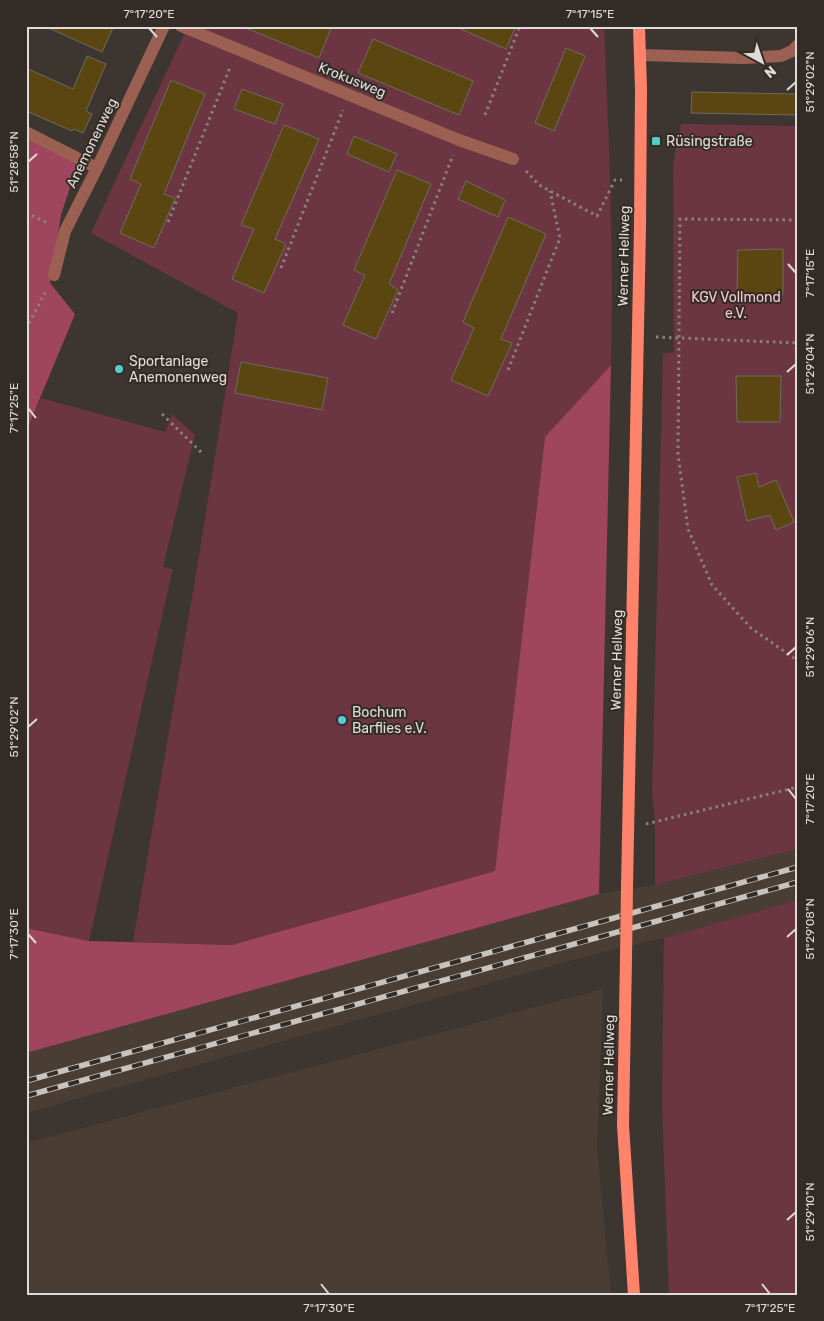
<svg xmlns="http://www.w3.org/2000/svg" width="824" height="1321" viewBox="0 0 824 1321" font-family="Rubik,sans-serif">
<rect width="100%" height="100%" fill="#3d3630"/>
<g fill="#4a3d33">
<path d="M798,849V901L664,938L595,954L26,1113V1053L599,894L655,885Z"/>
<path d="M603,989L597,1148L611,1295H26V1143Z"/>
</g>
<g fill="#6b3542">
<path d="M188,26H604C609,139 614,252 611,365L545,438L495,871L232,945L133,942L197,568L238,313L91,233Z"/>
<path d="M681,124L798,126V849L655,885V822L652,794L663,353L674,352L673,164Z"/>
<path d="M41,398L165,432L172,414L195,435L163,567L173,569L170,581L89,941L26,928V432Z"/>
<path d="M798,900V1295H669L662,1104L664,938Z"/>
</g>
<g fill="#9f455d">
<path d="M26,134L79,160L61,215L50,283L75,314L26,432Z"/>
<path d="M611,365L599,894L26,1053V928L89,941L232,945L495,871L545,437Z"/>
</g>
<g fill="#5b4612" stroke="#6e6a61">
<path d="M44,26H114L102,52Z"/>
<path d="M241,26H332L319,58Z"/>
<path d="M454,26H516L506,49Z"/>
<path d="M373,39L473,81L459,115L358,73Z"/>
<path d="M566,48L585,56L554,131L535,123Z"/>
<path d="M87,56L106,64L86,111L92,114L83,133L74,129L72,131L26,111V68L73,89Z"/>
<path d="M171,80L205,94L164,194L175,198L154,248L120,233L141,184L130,179Z"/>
<path d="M242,89L283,104L275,124L234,109Z"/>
<path d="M692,92L796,94V115L691,113Z"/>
<path d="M284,125L319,139L275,239L286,244L264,293L232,279L254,229L241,225Z"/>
<path d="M354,136L397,154L389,172L347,154Z"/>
<path d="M397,170L431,184L389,284L398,290L376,339L343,325L365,275L354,270Z"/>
<path d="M466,181L505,200L498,217L458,199Z"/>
<path d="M508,217L546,234L501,339L512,343L488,396L451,380L474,328L463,322Z"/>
<path d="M783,249V295L737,294L738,250Z"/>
<path d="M241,362L328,378L322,410L235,393Z"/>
<path d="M736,376H781L780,422H737Z"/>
<path d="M756,473L759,487L776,480L794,522L776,530L770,515L747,521L737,477Z"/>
</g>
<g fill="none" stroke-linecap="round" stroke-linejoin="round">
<g stroke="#88827d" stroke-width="3" stroke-dasharray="2.5 4" stroke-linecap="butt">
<path d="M485,115L520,26"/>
<path d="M526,171L539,185L597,216L615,180H622"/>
<path d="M26,213L48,223"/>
<path d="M798,220L680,219L678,454L688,529L712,585L751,628L798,661"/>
<path d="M168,222L231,65"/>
<path d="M281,268L343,110"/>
<path d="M392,313L453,155"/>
<path d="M26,329L47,289"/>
<path d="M656,337L798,343"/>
<path d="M508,370L560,238L550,191"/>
<path d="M162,414L202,453"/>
<path d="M646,824L798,787"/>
</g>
<g stroke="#9c6053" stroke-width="12">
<path d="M181,26L459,140L513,159"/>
<path d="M640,55L743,58L781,56L792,51L798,45"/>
<path d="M26,132L97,168"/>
<path d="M54,275L65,231L97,168L164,26"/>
</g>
<g stroke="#fe836a" stroke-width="12">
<path d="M627,887L640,227L641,89L639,26"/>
<path d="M626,958L623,1125L634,1295"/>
</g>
<g stroke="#c8c3be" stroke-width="5.5">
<g id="rail">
<path d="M26,1081L798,867"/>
<path d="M26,1096L798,882"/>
</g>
</g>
<use href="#rail" stroke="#332c26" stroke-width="4" stroke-dasharray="11" stroke-linecap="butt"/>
<path stroke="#fe836a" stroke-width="12" d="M626,958L627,887"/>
</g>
<path fill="none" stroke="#e0dbd7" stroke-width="2" d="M149,28L157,37M590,28L598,37M787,90L796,82M28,162L37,154M788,264L796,273M787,372L796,364M28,408L36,418M787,655L796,647M28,727L37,719M788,789L796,799M28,934L36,943M787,937L796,929M787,1220L796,1212M321,1284L329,1294M762,1284L770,1294"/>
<g fill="#52cdcc" stroke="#332c26" stroke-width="2">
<rect x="651" y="136" width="10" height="10" rx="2.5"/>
<circle cx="119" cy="369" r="5"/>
<circle cx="342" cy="720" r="5"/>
</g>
<g text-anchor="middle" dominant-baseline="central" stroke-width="4" stroke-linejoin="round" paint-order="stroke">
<g font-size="14" fill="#e0dbd7" stroke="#332c26">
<text transform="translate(352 80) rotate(22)">Krokusweg</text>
<text transform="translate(92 143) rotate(-64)">Anemonenweg</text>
<text transform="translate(624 256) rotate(-89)">Werner Hellweg</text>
<text transform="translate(617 660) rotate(-89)">Werner Hellweg</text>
<text transform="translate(609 1065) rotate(-89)">Werner Hellweg</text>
</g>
<g font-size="14" fill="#e0dbd7" stroke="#332c26" text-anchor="start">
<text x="666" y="141">Rüsingstraße</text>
<text x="129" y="361">Sportanlage<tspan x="129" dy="16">Anemonenweg</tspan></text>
<text x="352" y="712">Bochum<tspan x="352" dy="16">Barflies e.V.</tspan></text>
</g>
<g font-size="14" fill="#fac6d0" stroke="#332c26">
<text x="736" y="297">KGV Vollmond<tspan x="736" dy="16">e.V.</tspan></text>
</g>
</g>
<rect width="824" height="1321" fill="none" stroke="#332c26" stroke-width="55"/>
<g transform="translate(762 62) rotate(140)" stroke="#332c26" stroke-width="4" paint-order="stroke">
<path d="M0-4L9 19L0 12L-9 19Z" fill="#e0dbd7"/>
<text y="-8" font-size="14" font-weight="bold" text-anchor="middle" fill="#e0dbd7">N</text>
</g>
<rect x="28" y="28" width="768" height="1266" fill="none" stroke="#e0dbd7" stroke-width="2"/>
<g font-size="12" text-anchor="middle" fill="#e0dbd7">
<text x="149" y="18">7°17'20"E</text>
<text x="590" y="18">7°17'15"E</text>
<text transform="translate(810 82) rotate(-90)" y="4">51°29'02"N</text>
<text transform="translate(14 162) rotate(-90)" y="4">51°28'58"N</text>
<text transform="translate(810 273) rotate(-90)" y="4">7°17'15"E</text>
<text transform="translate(810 364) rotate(-90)" y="4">51°29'04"N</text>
<text transform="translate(14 408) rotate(-90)" y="4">7°17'25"E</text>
<text transform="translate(810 647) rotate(-90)" y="4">51°29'06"N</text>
<text transform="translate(14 727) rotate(-90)" y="4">51°29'02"N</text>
<text transform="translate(810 799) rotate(-90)" y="4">7°17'20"E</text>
<text transform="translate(810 929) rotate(-90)" y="4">51°29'08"N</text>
<text transform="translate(14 934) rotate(-90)" y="4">7°17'30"E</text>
<text transform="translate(810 1212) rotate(-90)" y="4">51°29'10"N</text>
<text x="329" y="1312">7°17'30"E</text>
<text x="770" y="1312">7°17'25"E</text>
</g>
</svg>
